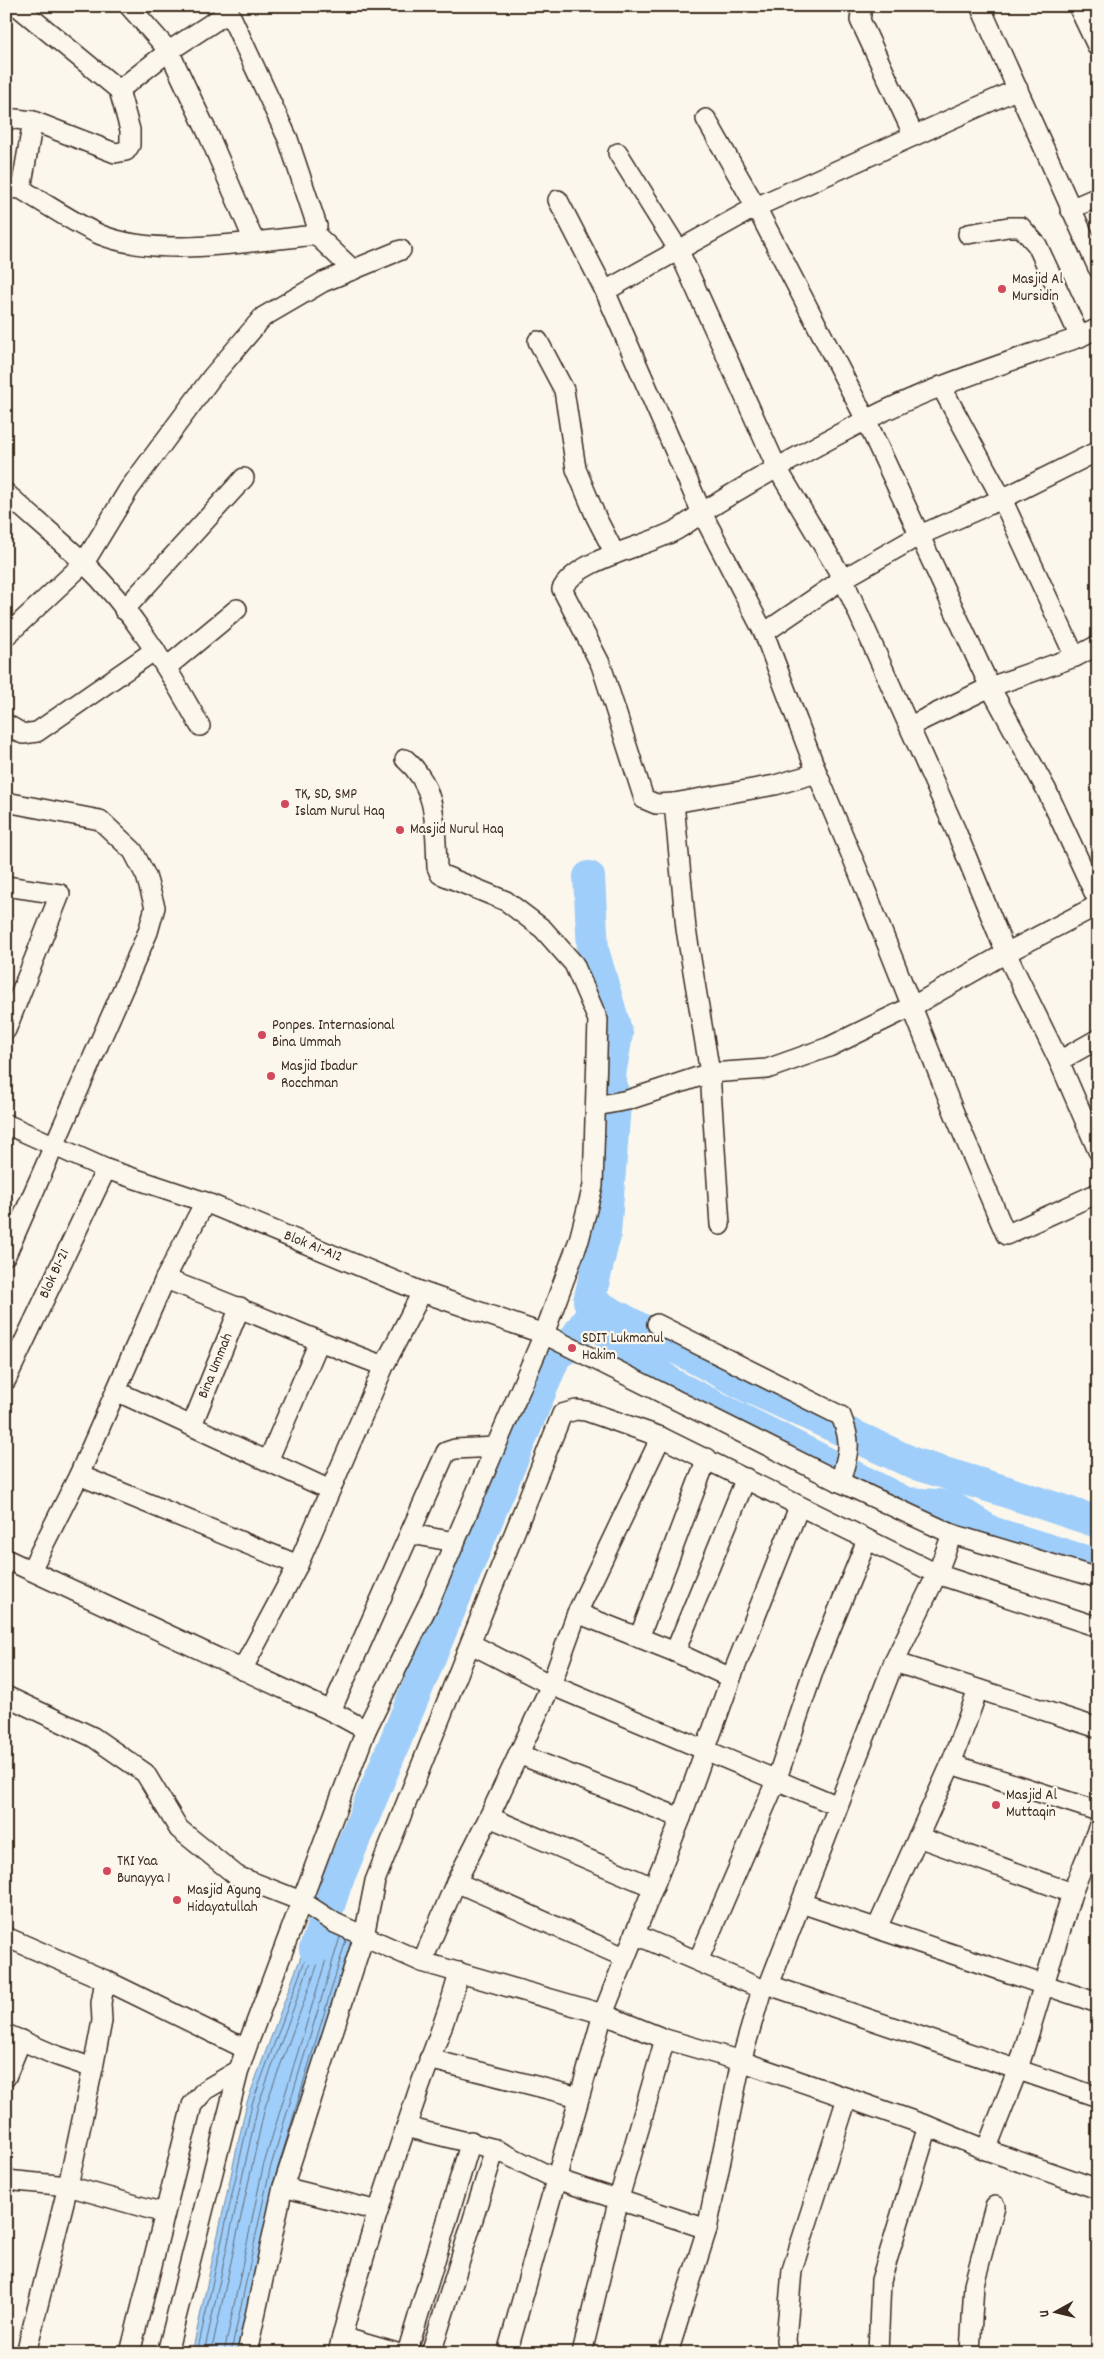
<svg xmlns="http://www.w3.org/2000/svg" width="1104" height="2359" viewBox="0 0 1104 2359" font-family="Dekko,sans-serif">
<rect width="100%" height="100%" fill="#fbf7ec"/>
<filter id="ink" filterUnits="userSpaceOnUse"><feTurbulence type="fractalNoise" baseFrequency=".02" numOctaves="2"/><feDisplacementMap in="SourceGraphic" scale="10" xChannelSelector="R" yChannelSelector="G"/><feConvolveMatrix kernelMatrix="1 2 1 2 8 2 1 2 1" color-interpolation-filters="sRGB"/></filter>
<g filter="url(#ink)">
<path fill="#9fcefa" stroke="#778ca2" d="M319,1908L356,1925L281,2172L242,2353H192L247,2102Z"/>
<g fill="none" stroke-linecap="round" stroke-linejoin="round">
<g stroke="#636c76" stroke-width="1">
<path d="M275,2178L346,1940"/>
<path d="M197,2353L252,2104L318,1925"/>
<path d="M204,2353L258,2105L323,1928"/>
<path d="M211,2353L265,2107L326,1942L329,1940L331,1943L263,2167L224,2353"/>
<path d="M231,2353L270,2169L340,1937"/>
</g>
<g stroke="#9fcefa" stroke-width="32">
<path d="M589,877L593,950L617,1034L610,1075L615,1105L605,1234L589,1301L747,1386L915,1464L1004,1491L1098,1522"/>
<path d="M315,1949L336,1884L556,1354L570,1346L589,1318L671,1384L906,1503L950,1506L991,1532L1098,1565"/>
</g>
<g stroke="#3b2a1e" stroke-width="22">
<g id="minor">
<path d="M17,6L119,90L130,130V145L126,151L115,153L33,121"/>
<path d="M129,6L169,51L210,138L254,241"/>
<path d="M859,6L861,14L860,20L914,136"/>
<path d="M980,6L1098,268"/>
<path d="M1078,6L1098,48"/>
<path d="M119,90L169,51L229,12"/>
<path d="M6,118L33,121L21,189"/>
<path d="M706,119L756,207L866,420L990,687L1046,789L1098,901"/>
<path d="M618,153L678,249L777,468L843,579L956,831L1006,953L1059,1061L1098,1151"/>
<path d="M6,188L21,189C46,204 75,224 101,235C159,258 245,242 307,236L314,233L317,226L288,139L229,12L224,6"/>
<path d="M558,200L605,291L702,513L764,633L817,773L858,871L955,1115L1006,1235L1098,1193"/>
<path d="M1070,209L1098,197"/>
<path d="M314,233L353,270"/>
<path d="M968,234L1008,227H1021L1037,245L1080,337"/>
<path d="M605,291L756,207L1018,89"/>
<path d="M538,341L564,390L576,469L596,517L615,554"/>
<path d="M941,386L1002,499L1075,657"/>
<path d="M6,493C31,516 58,538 83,562C131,608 168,668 200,726"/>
<path d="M124,610L244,478"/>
<path d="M764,633L843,579L920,535L1002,499L1098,451"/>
<path d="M6,636L84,563L129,489L212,377L263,317L323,282L401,250"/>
<path d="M167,667L237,609"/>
<path d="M6,724L23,734L37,732L155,650"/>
<path d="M910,726L990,687L1075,657L1098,645"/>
<path d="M817,773L775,785L674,803L656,804L644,799L601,665L562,589C579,557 648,547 678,529C687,524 694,518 703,512C755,479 810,449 864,421C933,385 1007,363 1080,337L1098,328"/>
<path d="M6,802L100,820L133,851L146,876L155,907L148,932L6,1255"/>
<path d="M674,803L686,929L710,1073L720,1225"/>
<path d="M6,886L60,894L6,1030"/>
<path d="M1059,1061L1098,1039"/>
<path d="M596,1106L628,1100L710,1073L767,1069L829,1047L913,1006L1006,953L1098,905"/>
<path d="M6,1124L106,1169L205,1202L422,1292L544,1334L840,1482L952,1534L1098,1578"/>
<path d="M165,1279C239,1306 310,1339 384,1366"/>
<path d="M657,1324L841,1416C853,1445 848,1453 840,1482"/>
<path d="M6,1380L106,1169"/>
<path d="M116,1391L330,1490"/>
<path d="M192,1425L240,1307"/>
<path d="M268,1461L319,1342"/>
<path d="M79,1475L298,1565"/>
<path d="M411,1534L455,1542"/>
<path d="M6,1559L331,1711L366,1730"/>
<path d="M31,1570L79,1475L165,1279L205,1202"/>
<path d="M577,1613L675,1652L731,1678"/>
<path d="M639,1638L707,1458"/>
<path d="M471,1644L551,1685L838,1806"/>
<path d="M675,1652L746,1478"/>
<path d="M894,1662L1098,1728"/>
<path d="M242,1670L298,1565L384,1366L422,1292"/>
<path d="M6,1696L93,1737L145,1773L179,1829L237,1876L301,1901L335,1923L422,1962L603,2014L665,2039L741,2061L928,2126L986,2150L1098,2189"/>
<path d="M331,1711L446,1452L455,1449L495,1447"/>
<path d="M518,1754L681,1818"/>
<path d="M951,1764L1098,1811"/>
<path d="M489,1817L653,1887"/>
<path d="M918,1837L1072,1893"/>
<path d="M456,1882L624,1957"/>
<path d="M801,1903L1098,2003"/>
<path d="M877,1928L951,1764L978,1690"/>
<path d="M634,1934L762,1989"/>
<path d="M6,1937L105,1980L246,2049"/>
<path d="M698,1961L776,1781L814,1669L867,1540"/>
<path d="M422,1962L456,1882L489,1817L551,1685L577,1613L661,1437"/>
<path d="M769,1985L1098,2097"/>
<path d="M6,2034L55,2055L93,2068"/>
<path d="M429,2059L579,2097"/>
<path d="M6,2077L21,2040"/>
<path d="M406,2127L495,2149L556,2179L707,2229"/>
<path d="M986,2150L1018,2069L1072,1893L1098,1828"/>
<path d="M6,2180L68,2186L164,2213"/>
<path d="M283,2187L378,2211"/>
<path d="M342,2337L397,2353"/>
<path d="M26,2353L68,2186L93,2068L102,2021L101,2003L105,1980"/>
<path d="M130,2353L192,2105L205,2090L239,2070"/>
<path d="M167,2353L239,2070L246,2049L366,1730L428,1605L544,1334L579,1240L593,1186L598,1020L574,964L543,929L506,901L440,874L437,867C435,827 438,787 405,759"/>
<path d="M247,2353L283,2187L364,1936L375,1881L562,1414L576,1410L586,1411L661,1437L937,1574L1098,1627"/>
<path d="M338,2353C359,2266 387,2182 416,2098C430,2056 449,2015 459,1972"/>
<path d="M407,2353L471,2141"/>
<path d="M431,2353L495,2149"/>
<path d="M507,2353L603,2014L681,1818L731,1678L799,1507"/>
<path d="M582,2353L619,2198L665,2039"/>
<path d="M668,2353L707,2229L741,2061L762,1989L769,1985L894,1662L937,1574L952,1534"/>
<path d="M788,2353L786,2340L792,2270L847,2098"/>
<path d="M878,2353L881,2280L928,2126"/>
<path d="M970,2353L974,2284L995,2206"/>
</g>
</g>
<use href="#minor" stroke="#fbf7ec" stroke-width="19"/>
</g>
</g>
<g fill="#d1495b" stroke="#fbf7ec" stroke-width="2">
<circle cx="1002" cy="289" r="5"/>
<circle cx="285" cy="804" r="5"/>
<circle cx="400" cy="830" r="5"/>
<circle cx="262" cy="1035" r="5"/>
<circle cx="271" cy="1076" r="5"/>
<circle cx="572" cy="1348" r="5"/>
<circle cx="996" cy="1805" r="5"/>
<circle cx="107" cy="1871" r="5"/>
<circle cx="177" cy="1900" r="5"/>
</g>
<g text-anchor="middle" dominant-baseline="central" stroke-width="4.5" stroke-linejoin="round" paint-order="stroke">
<g font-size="15" fill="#3b2a1e" stroke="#fbf7ec" text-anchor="start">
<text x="1012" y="280">Masjid Al<tspan x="1012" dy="17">Mursidin</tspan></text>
<text x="295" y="795">TK, SD, SMP<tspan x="295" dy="17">Islam Nurul Haq</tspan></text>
<text x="410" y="830">Masjid Nurul Haq</text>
<text x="272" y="1026">Ponpes. Internasional<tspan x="272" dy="17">Bina Ummah</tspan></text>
<text x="281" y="1067">Masjid Ibadur<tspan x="281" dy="17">Rocchman</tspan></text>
<text x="582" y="1339">SDIT Lukmanul<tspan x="582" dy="17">Hakim</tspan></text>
<text x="1006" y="1796">Masjid Al<tspan x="1006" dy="17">Muttaqin</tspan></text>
<text x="117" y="1862">TKI Yaa<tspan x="117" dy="17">Bunayya 1</tspan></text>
<text x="187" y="1891">Masjid Agung<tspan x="187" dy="17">Hidayatullah</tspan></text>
</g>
<g font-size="15" fill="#3b2a1e" stroke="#fbf7ec">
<text transform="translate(313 1247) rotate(22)">Blok A1-A12</text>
<text transform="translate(55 1274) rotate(-65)">Blok B1-21</text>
<text transform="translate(216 1366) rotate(-68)">Bina Ummah</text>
</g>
</g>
<rect width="1104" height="2359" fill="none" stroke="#fbf7ec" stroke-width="25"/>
<rect x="12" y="12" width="1079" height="2334" fill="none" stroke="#3b2a1e" stroke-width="2" filter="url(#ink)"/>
<g transform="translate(1056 2312) rotate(262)" stroke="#fbf7ec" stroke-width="4" paint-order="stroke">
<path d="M0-4L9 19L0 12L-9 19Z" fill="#3b2a1e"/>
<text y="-8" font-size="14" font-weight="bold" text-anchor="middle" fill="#3b2a1e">U</text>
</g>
</svg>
